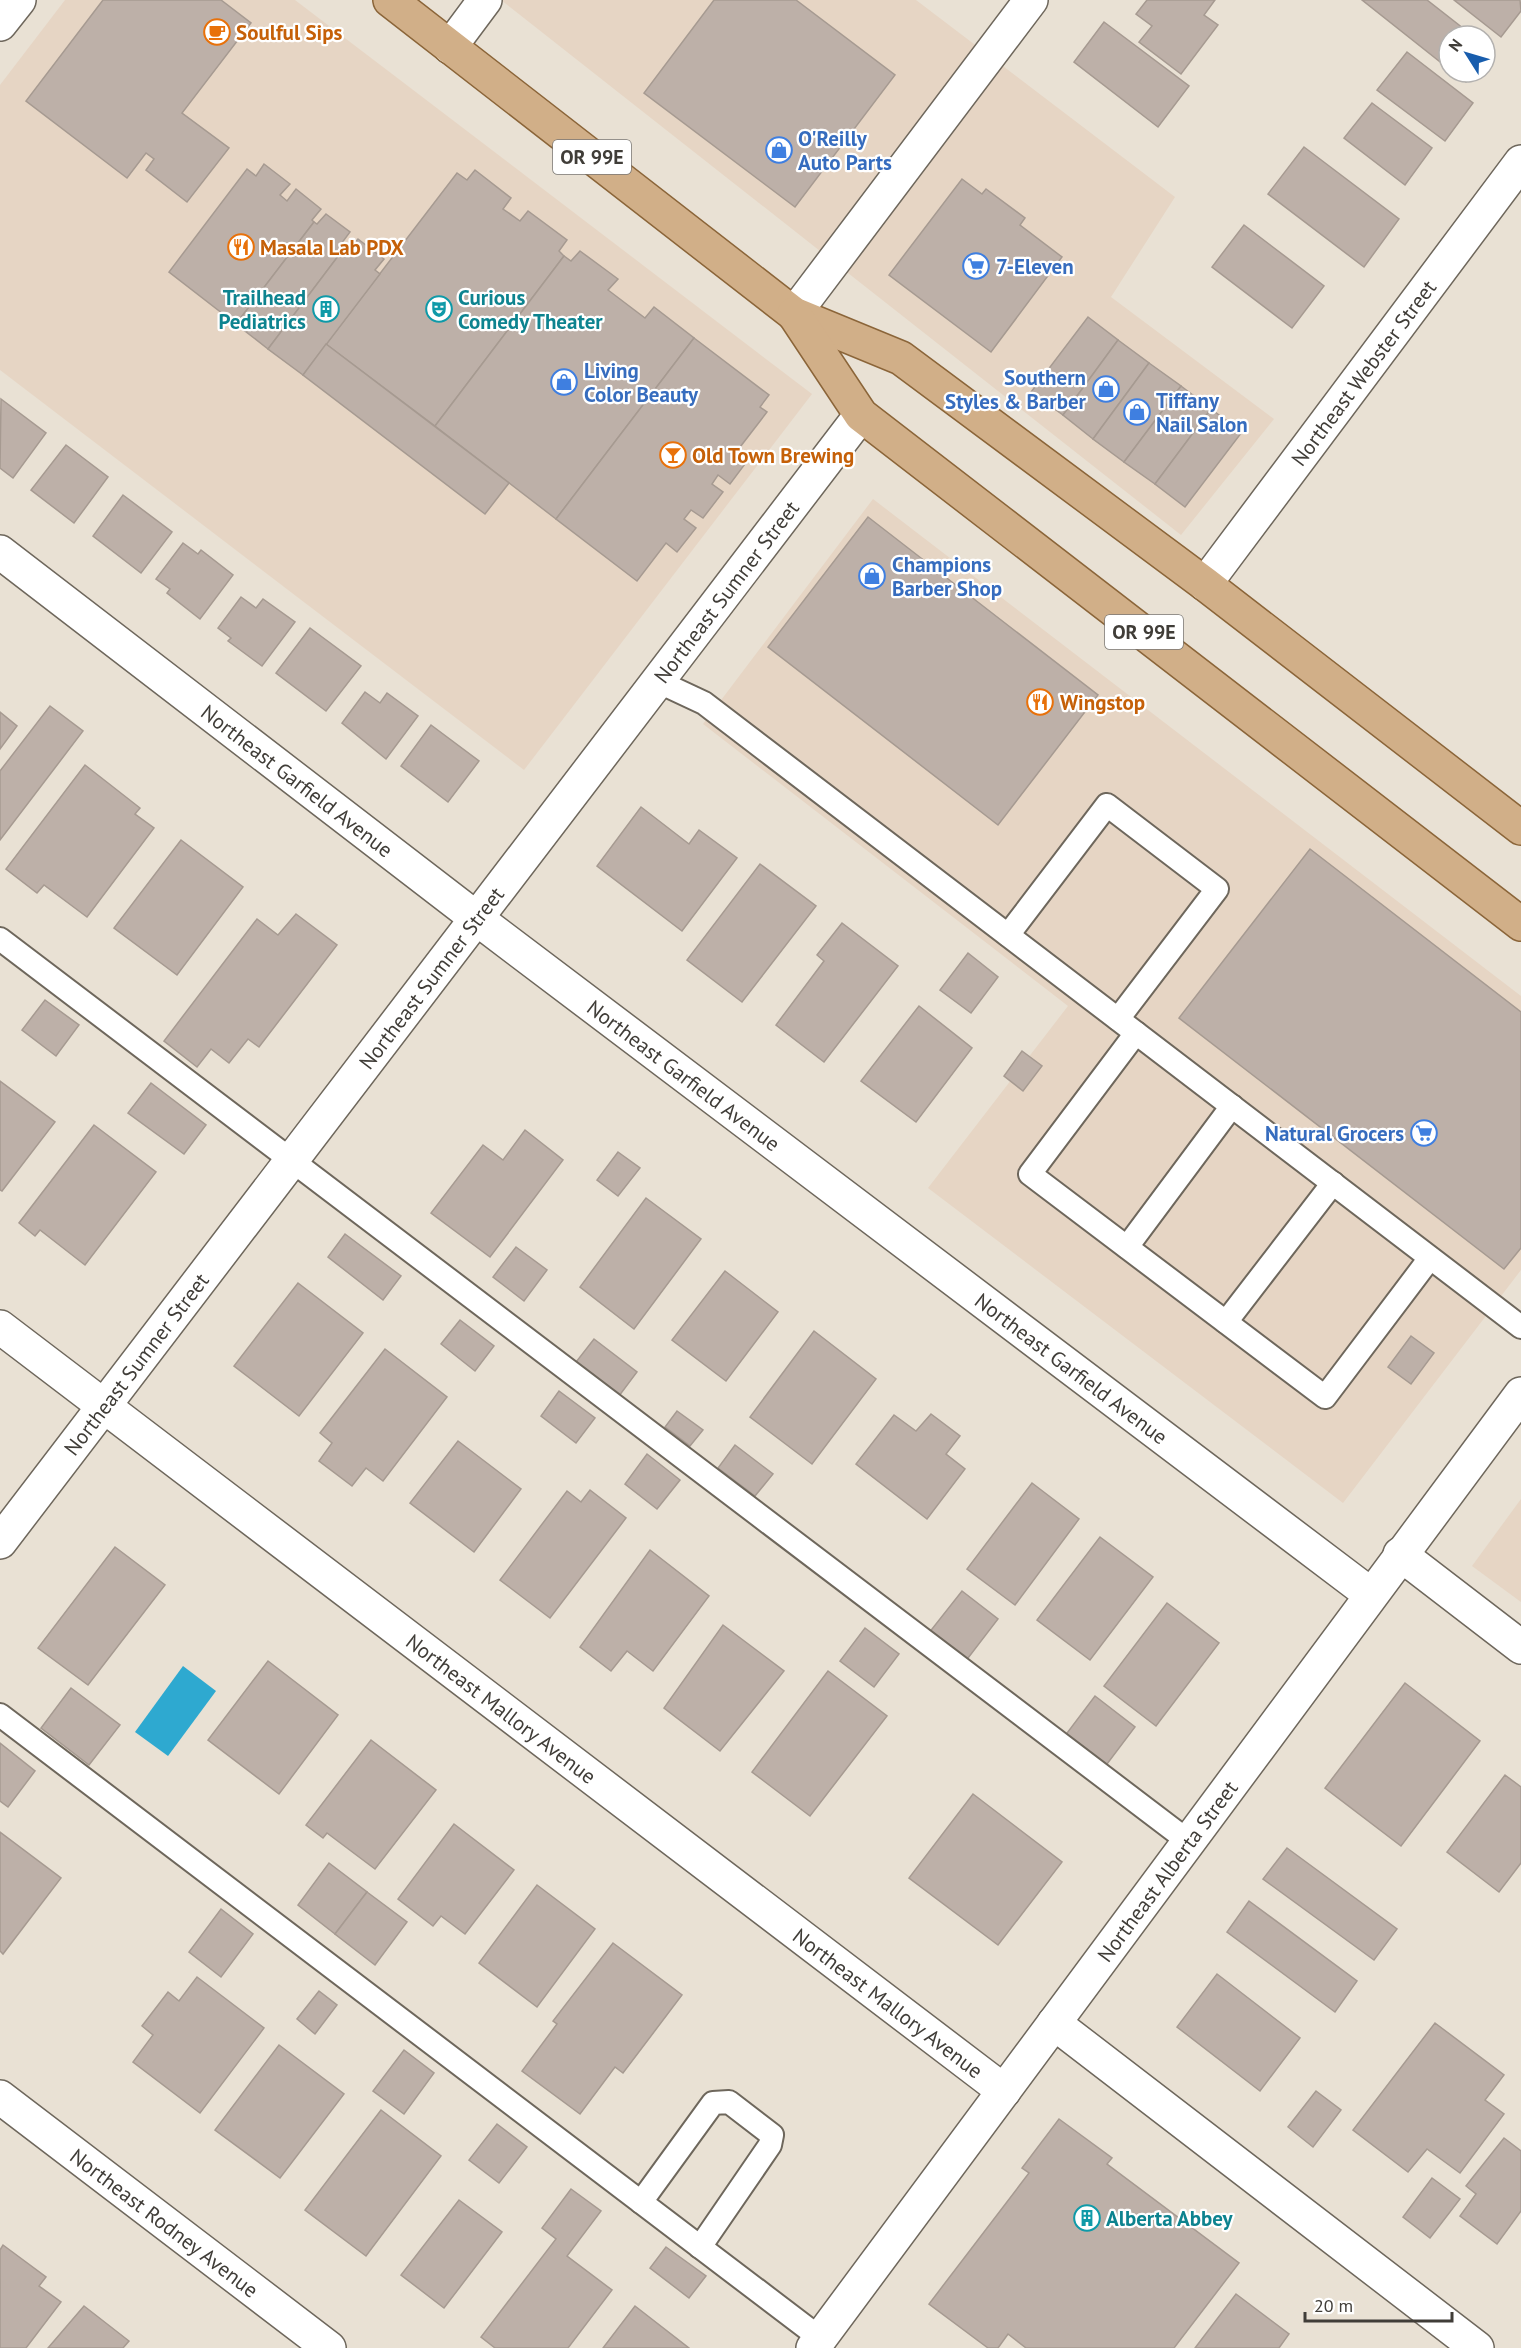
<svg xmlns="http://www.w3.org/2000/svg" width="1521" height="2348" viewBox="0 0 1521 2348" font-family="'PT Sans',sans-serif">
<rect width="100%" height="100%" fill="#e9e1d4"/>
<g fill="#e6d5c4">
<path d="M65,0H295L812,394L524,770L0,370V85Z"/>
<path d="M501,0H916L1175,197L1111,297L1274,419L1181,535Z"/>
<path d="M873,499L1521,996V1270L1343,1503L928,1188L1068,1006L703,724Z"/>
<path d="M1521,1499V1602L1472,1566Z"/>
</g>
<path fill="#2ea9d0" d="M183,1666L216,1691L168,1756L135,1732Z"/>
<g fill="#bdb0a8" stroke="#a69a91" stroke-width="1.5">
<path d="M103,0H221L251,23L182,113L229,148L187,202L146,170L154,159L146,153L127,178L26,101Z"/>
<path d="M714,0H796L895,75L795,207L644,93Z"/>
<path d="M1147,0H1215L1204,15L1218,25L1181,74L1139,42L1152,26L1136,14Z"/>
<path d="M1362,0H1427L1473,36H1449V69Z"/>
<path d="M1454,0H1520L1521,11L1501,37Z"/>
<path d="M1104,22L1189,86L1158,127L1074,62Z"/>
<path d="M1407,52L1473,103L1445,141L1377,90Z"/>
<path d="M1453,72H1474L1466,82Z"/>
<path d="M1372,103L1432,148L1405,185L1344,138Z"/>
<path d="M1304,147L1399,219L1364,267L1268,194Z"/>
<path d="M264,164L290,184L280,195L287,201L296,189L321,209L312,220L314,222L236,324L169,272L247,169L256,176Z"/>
<path d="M475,170L511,198L503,209L520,221L528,211L567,240L559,251L564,256L435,426L326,344L457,173L467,180Z"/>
<path d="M962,179L982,194L986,189L1025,218L1020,225L1062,257L991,352L889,275Z"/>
<path d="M326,214L350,232L341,244L345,247L268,349L236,324L314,222L317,224Z"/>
<path d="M1244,225L1324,286L1292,328L1212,267Z"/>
<path d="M358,239L384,259L375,270L380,274L303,375L268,349L345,247L349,250Z"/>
<path d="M580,251L618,279L608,290L645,318L654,307L694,338L556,519L435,426L564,256L571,261Z"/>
<path d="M1088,317L1118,340L1063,415L1031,392Z"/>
<path d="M694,338L769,395L760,407L767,412L737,451L748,460L730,484L718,475L712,484L723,492L703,518L691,510L684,519L696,528L677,552L666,543L637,581L556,519Z"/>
<path d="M1118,340L1149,363L1093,439L1063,415Z"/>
<path d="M326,344L509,483L485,514L303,375Z"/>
<path d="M1149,363L1181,386L1124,462L1093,439Z"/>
<path d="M1181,386L1211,409L1155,484L1124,462Z"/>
<path d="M1,399L46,433L13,478L0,468Z"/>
<path d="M1211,409L1242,432L1185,507L1155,484Z"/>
<path d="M66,445L108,477L74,523L31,490Z"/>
<path d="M123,495L172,532L141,573L93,536Z"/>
<path d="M868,517L1098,695L998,825L768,647Z"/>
<path d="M183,543L198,554L201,550L233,575L200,619L167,593L170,589L156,579Z"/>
<path d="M241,597L256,608L263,599L295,622L262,666L228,641L231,638L218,628Z"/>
<path d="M310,628L361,666L326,711L276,673Z"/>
<path d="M365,692L380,703L387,693L418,716L386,759L342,723Z"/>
<path d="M50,706L83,731L0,840V771Z"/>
<path d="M0,712L17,726L0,749Z"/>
<path d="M431,725L479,761L448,802L401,766Z"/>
<path d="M85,765L140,808L135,814L154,828L87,917L44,885L37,893L6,869Z"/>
<path d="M641,807L689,844L699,830L737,858L682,931L597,866Z"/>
<path d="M181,840L243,887L177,975L114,928Z"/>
<path d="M1310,849L1521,1012V1248L1504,1269L1179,1018Z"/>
<path d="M760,864L816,906L742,1002L687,960Z"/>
<path d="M296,914L337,945L259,1047L248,1039L229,1063L211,1049L197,1067L164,1041L257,919L278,935Z"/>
<path d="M842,923L898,966L824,1062L776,1025L824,961L817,955Z"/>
<path d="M968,953L998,977L971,1013L940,990Z"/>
<path d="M45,1000L79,1025L56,1056L22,1030Z"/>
<path d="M919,1006L972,1048L916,1122L861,1081Z"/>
<path d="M1022,1051L1042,1066L1023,1091L1004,1076Z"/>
<path d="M0,1081L55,1122L2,1191L0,1190Z"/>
<path d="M151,1083L206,1125L184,1154L128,1113Z"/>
<path d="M94,1125L156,1172L85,1265L40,1230L35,1236L19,1223Z"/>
<path d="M525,1130L563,1160L490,1257L431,1213L483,1145L503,1160Z"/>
<path d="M618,1152L640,1168L618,1196L597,1180Z"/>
<path d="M646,1198L701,1239L634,1329L580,1287Z"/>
<path d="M345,1234L401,1276L383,1300L328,1257Z"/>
<path d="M516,1247L547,1270L524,1301L493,1277Z"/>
<path d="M725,1271L778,1312L726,1381L672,1340Z"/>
<path d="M298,1283L363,1333L299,1416L234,1366Z"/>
<path d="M460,1320L494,1346L475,1371L441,1344Z"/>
<path d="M814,1331L876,1379L812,1464L750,1417Z"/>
<path d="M1411,1336L1434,1353L1411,1384L1388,1367Z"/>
<path d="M594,1339L637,1372L619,1396L576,1362Z"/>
<path d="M385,1349L447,1397L383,1481L366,1468L352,1486L319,1461L332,1443L320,1433Z"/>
<path d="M559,1391L595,1418L576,1443L541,1416Z"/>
<path d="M677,1411L703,1430L690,1446L665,1427Z"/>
<path d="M931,1414L960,1436L946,1454L965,1469L927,1519L856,1464L894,1415L916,1431Z"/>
<path d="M458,1441L521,1489L474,1552L410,1503Z"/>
<path d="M735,1445L773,1474L755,1496L718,1468Z"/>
<path d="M647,1454L680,1480L657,1509L625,1484Z"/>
<path d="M1032,1483L1079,1519L1015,1605L967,1569Z"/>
<path d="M590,1490L626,1518L550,1618L500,1580L567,1491L581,1502Z"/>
<path d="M1100,1537L1153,1577L1090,1660L1037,1620Z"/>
<path d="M115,1547L165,1585L88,1685L38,1648Z"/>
<path d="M650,1550L709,1596L653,1671L627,1651L611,1671L580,1647Z"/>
<path d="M962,1591L998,1619L965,1662L928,1634Z"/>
<path d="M1167,1603L1219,1643L1156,1726L1104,1686Z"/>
<path d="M723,1625L784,1671L720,1751L664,1708Z"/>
<path d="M865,1628L899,1654L874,1687L840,1661Z"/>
<path d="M268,1661L338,1715L279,1794L208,1740Z"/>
<path d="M828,1671L887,1716L810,1816L752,1772Z"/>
<path d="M1405,1683L1480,1741L1401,1846L1325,1788Z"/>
<path d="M71,1688L120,1725L89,1765L41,1728Z"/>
<path d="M1095,1696L1135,1727L1104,1768L1064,1737Z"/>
<path d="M371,1740L436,1790L375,1869L327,1833L323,1838L306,1825Z"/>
<path d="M0,1743L35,1771L8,1807L0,1801Z"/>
<path d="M1505,1775L1521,1787V1863L1499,1892L1447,1852Z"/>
<path d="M973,1794L1062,1862L998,1945L909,1878Z"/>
<path d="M454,1824L514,1870L465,1934L441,1916L433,1926L398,1899Z"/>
<path d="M0,1832L61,1878L3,1954L0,1951Z"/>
<path d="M1287,1848L1397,1929L1374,1960L1263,1879Z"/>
<path d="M329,1863L367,1892L335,1934L298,1905Z"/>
<path d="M537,1885L595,1929L537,2007L479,1963Z"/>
<path d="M367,1892L407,1922L375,1965L335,1934Z"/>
<path d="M1249,1901L1357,1981L1335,2012L1227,1932Z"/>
<path d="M221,1909L253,1934L221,1977L189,1952Z"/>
<path d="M613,1943L682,1995L623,2073L615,2067L580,2114L522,2071L557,2024L553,2021Z"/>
<path d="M1217,1974L1300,2038L1260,2091L1177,2027Z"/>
<path d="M197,1977L264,2028L200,2113L133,2062L153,2035L142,2026L168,1992L179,2001Z"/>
<path d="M319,1991L337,2005L315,2034L297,2019Z"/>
<path d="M1435,2023L1504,2075L1485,2100L1504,2114L1460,2173L1427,2149L1408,2172L1353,2130Z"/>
<path d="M279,2045L344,2094L280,2178L215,2130Z"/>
<path d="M404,2050L434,2073L404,2114L373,2091Z"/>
<path d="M1316,2091L1341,2110L1313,2147L1288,2127Z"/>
<path d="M381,2110L441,2156L366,2256L305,2210Z"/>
<path d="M1059,2119L1112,2158L1107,2164L1239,2263L1174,2348H1026L1008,2334L998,2348H988L929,2304L1029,2173L1022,2168Z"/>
<path d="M497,2124L527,2147L499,2183L469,2160Z"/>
<path d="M1504,2138L1521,2151V2211L1497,2244L1460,2216L1476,2194L1466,2186Z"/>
<path d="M1432,2178L1460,2199L1430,2238L1403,2217Z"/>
<path d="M571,2189L601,2211L567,2256L612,2290L568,2348H495L481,2337L556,2239L542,2228Z"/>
<path d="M459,2200L502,2232L444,2308L401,2275Z"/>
<path d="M3,2245L46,2277L39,2286L61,2302L26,2348H0V2250Z"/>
<path d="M666,2247L706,2276L689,2298L650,2268Z"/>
<path d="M1236,2294L1289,2334L1279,2348H1195Z"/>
<path d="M84,2306L129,2341L123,2348H48Z"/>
<path d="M635,2306L689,2348H603Z"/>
</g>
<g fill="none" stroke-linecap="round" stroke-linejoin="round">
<g stroke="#6e675c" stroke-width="26">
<g id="service">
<path d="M657,681L704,703L1521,1327"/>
<path d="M1008,935L1107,805L1217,889L1118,1019"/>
<path d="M0,939L1188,1841"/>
<path d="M1136,1033L1030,1174L1325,1397L1430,1258"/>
<path d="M1127,1247L1232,1106"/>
<path d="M1226,1322L1333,1183"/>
<path d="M0,1715L820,2338"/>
<path d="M641,2202L713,2103L729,2102L772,2135L770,2145L700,2247"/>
</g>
</g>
<g stroke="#6e675c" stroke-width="36">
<g id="minor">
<path d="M0,24L19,0"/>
<path d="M450,47L485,0"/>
<path d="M794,314L1031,0"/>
<path id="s1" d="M0,552L476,918L1370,1594"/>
<path id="s2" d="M1205,584L1521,162"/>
<path id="s3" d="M0,1327L1004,2091"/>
<path id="s4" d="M0,1542L861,415"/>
<path d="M1400,1554L1521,1647"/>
<path d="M1054,2023L1477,2348"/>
<path id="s5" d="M0,2097L329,2348"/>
</g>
</g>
<g stroke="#6e675c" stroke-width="36">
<g id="tertiary">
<path id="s6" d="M813,2348L1521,1394"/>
</g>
</g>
<g stroke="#8b6539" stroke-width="36">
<g id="primary">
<path d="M390,0L794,314L901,358L1205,584L1521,828"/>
<path d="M794,314L861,415L1521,924"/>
</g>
</g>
<use href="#service" stroke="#fff" stroke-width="22"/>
<use href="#minor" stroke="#fff" stroke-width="33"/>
<use href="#tertiary" stroke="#fff" stroke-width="33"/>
<use href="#primary" stroke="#d1af88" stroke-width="33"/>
</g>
<defs>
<g id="cafe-ring" transform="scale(1.35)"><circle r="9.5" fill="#fff" stroke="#e8710a" stroke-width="1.5"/><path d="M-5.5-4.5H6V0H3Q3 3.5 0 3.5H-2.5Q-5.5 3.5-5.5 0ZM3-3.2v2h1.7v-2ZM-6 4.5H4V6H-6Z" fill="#e8710a"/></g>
<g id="shop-ring" transform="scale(1.35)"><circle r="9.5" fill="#fff" stroke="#3f7fe0" stroke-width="1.5"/><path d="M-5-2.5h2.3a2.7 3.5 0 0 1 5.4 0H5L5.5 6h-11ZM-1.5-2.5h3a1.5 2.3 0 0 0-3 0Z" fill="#3f7fe0"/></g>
<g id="restaurant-ring" transform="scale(1.35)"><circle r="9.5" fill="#fff" stroke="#e8710a" stroke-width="1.5"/><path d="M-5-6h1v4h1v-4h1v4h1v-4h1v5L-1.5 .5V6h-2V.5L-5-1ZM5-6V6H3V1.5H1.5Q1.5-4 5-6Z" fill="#e8710a"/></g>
<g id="supermarket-ring" transform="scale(1.35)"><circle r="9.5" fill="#fff" stroke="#3f7fe0" stroke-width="1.5"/><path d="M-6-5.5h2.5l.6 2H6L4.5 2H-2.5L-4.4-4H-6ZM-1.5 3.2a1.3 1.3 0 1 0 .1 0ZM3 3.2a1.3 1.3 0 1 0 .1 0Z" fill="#3f7fe0"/></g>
<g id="building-ring" transform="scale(1.35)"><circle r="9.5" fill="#fff" stroke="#0f9aa8" stroke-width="1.5"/><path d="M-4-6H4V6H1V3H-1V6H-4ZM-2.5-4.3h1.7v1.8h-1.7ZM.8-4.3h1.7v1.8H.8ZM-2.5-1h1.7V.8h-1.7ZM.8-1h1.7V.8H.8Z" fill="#0f9aa8"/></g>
<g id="theatre-ring" transform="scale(1.35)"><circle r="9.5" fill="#fff" stroke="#0f9aa8" stroke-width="1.5"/><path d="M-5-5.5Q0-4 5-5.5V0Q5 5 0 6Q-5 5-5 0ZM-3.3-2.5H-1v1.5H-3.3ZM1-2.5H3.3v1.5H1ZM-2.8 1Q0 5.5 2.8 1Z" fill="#0f9aa8"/></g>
<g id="bar-ring" transform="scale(1.35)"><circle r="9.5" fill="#fff" stroke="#e8710a" stroke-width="1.5"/><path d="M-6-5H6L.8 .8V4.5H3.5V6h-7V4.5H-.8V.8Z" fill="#e8710a"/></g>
</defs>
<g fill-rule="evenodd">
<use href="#cafe-ring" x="217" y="32"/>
<use href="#shop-ring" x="779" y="150"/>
<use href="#restaurant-ring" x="241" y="247"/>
<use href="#supermarket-ring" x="976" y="266"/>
<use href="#building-ring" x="326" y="309"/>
<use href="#theatre-ring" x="439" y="309"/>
<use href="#shop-ring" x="564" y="382"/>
<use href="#shop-ring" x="1106" y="389"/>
<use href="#shop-ring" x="1137" y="412"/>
<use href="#bar-ring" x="673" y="455"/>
<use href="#shop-ring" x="872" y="576"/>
<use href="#restaurant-ring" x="1040" y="702"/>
<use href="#supermarket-ring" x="1424" y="1133"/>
<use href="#building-ring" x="1087" y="2218"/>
</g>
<g text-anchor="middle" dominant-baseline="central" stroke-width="4.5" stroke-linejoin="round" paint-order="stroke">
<g fill="#fff" stroke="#797774" stroke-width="1.5">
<rect x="553" y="140" width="78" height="34" rx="4.5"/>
<rect x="1105" y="615" width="78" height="34" rx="4.5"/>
</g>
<g font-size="20" font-weight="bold" fill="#403d38">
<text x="592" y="157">OR 99E</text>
<text x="1144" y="632">OR 99E</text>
</g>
<g font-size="21" font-weight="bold" fill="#c56008" stroke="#fff" text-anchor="start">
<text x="236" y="32">Soulful Sips</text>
<text x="260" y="247">Masala Lab PDX</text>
<text x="692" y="455">Old Town Brewing</text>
<text x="1060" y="702">Wingstop</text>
</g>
<g font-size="21" font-weight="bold" fill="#366cbe" stroke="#fff" text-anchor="start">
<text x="798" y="138">O'Reilly<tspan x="798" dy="24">Auto Parts</tspan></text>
<text x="996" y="266">7-Eleven</text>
<text x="584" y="370">Living<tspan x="584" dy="24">Color Beauty</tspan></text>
<text x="1086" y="377" text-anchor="end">Southern<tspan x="1086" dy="24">Styles &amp; Barber</tspan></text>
<text x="1156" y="400">Tiffany<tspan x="1156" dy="24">Nail Salon</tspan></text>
<text x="892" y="564">Champions<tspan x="892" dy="24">Barber Shop</tspan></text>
<text x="1404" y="1133" text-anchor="end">Natural Grocers</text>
</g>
<g font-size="21" font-weight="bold" fill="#0d838f" stroke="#fff" text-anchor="start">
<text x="306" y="297" text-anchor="end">Trailhead<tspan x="306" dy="24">Pediatrics</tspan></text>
<text x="458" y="297">Curious<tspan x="458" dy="24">Comedy Theater</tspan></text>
<text x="1106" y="2218">Alberta Abbey</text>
</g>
<g font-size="21" fill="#403d38" stroke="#fff">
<text stroke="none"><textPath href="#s2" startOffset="264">Northeast Webster Street</textPath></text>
<text stroke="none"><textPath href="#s4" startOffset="1196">Northeast Sumner Street</textPath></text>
<text stroke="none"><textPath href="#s1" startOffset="375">Northeast Garfield Avenue</textPath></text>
<text stroke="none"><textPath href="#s4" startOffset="710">Northeast Sumner Street</textPath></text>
<text stroke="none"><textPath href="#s1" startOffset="861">Northeast Garfield Avenue</textPath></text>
<text stroke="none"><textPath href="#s4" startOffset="224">Northeast Sumner Street</textPath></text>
<text stroke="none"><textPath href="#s1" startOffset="1347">Northeast Garfield Avenue</textPath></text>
<text stroke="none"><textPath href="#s3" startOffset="630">Northeast Mallory Avenue</textPath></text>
<text stroke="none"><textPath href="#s6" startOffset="594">Northeast Alberta Street</textPath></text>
<text stroke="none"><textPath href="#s3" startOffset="1116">Northeast Mallory Avenue</textPath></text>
<text stroke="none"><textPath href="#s5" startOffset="207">Northeast Rodney Avenue</textPath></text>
</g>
</g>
<g transform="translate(1467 54) rotate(307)"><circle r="28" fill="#ffffff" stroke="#b3b1af" stroke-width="1.5"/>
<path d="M0-4.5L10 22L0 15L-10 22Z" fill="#185dad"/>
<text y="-9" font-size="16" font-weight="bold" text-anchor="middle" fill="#403d38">N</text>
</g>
<path d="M1305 2312v9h147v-9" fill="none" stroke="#403d38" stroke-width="3"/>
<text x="1314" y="2312" font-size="18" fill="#403d38" stroke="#ffffff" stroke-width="4.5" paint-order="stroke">20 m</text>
</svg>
